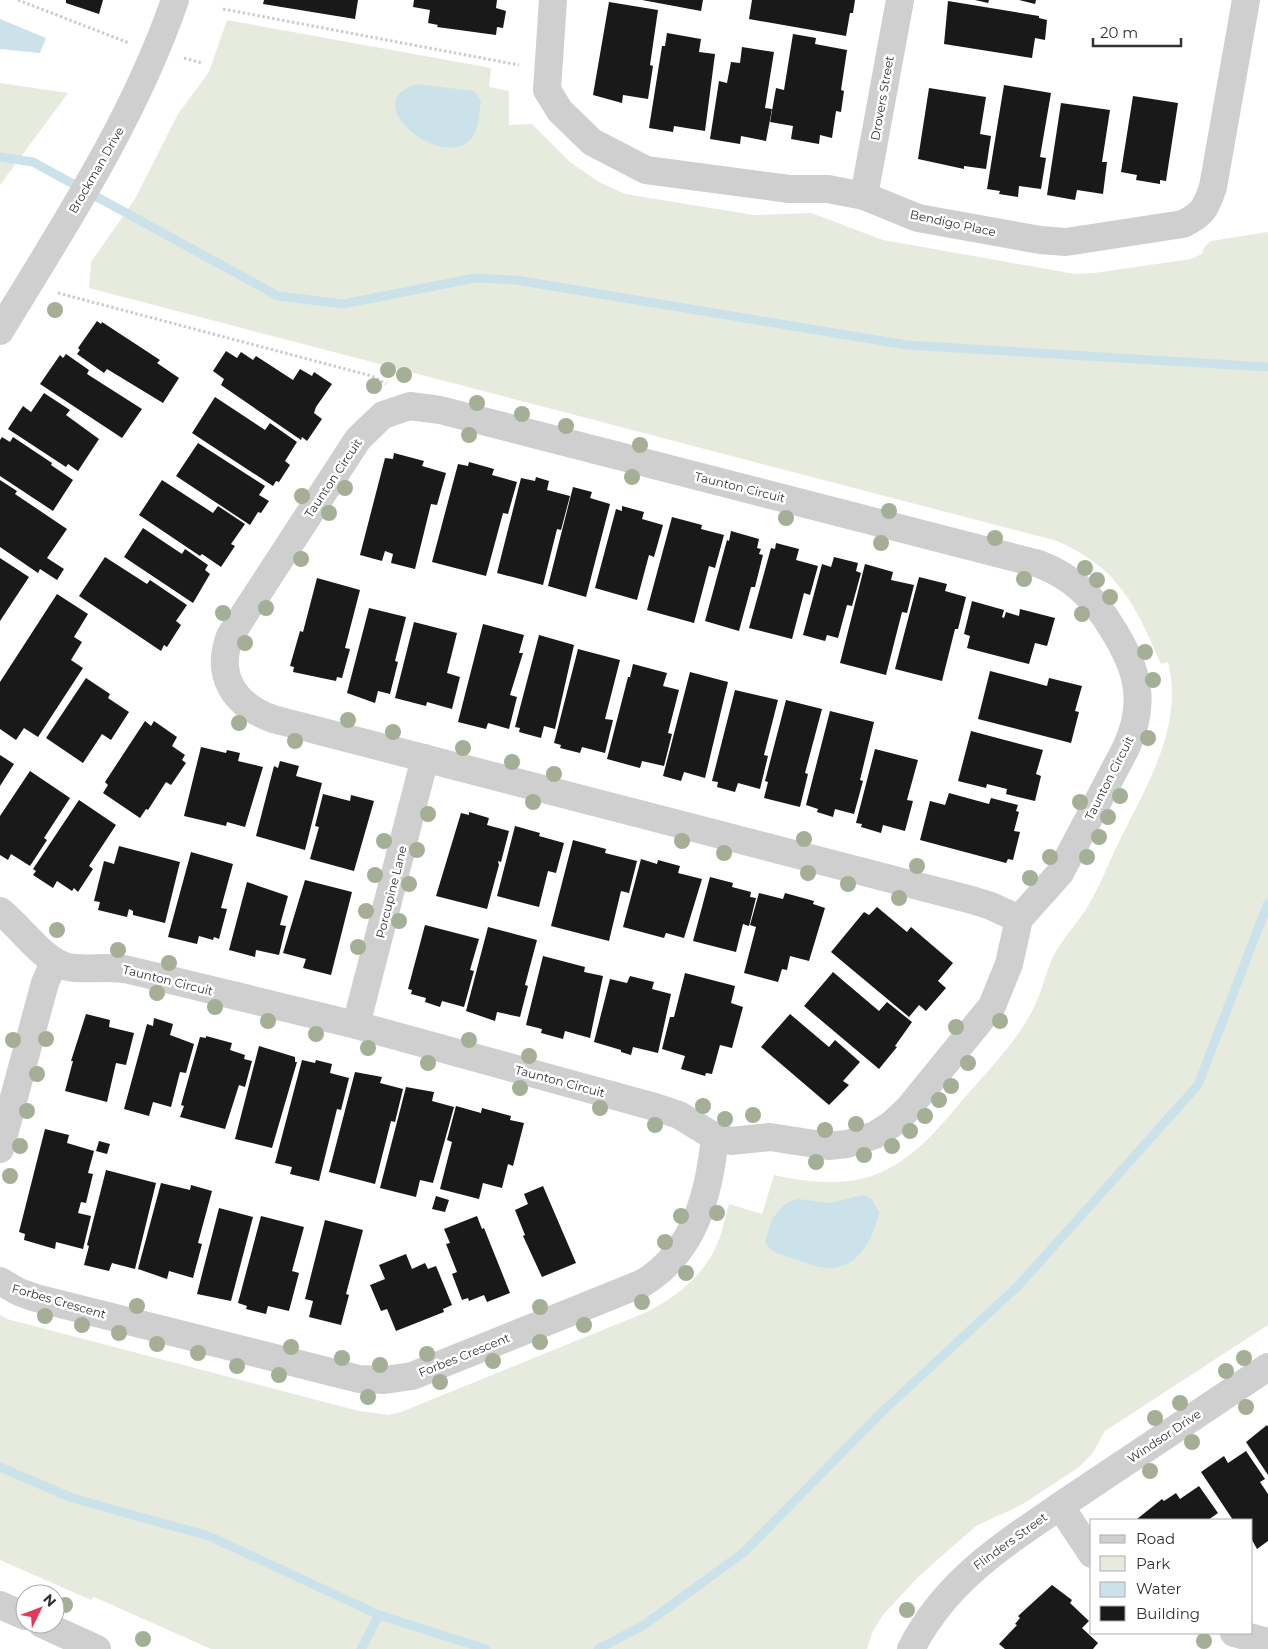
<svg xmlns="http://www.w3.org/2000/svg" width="1268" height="1649" viewBox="0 0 1268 1649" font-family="Montserrat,sans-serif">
<rect width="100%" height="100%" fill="#fff"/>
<g fill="#e6ebde">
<path d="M227,20L491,68L489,87L509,91V125L532,124L570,162L599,182L625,194L754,215L811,213L883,240L1075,274L1094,273L1191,259L1202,254L1205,246L1211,241L1268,232V1325L1105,1431L1092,1454L1078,1468L1021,1505L976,1526L918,1577L882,1616L872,1633L867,1649H211L94,1597L91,1600L0,1560V1315L7,1319L359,1411L389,1415L401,1412L647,1312C676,1297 706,1274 718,1242C723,1230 725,1217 729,1204L762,1214L774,1175C814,1184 859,1188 895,1165C927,1146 949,1115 973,1088C995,1063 1019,1038 1034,1007C1044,988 1046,966 1058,948C1066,935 1076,924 1085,911C1099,889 1108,863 1120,840C1147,784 1184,727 1168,662L1161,664C1136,606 1119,568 1057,541L89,288L91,262L135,199L178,114L209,72Z"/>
<path d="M0,83L68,93L0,185Z"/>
</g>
<g fill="#cbe2eb">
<path d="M0,19L46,38L40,53L0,49Z"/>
<path d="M418,84L474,91L481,101C479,111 479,127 474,135C451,174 368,113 404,90C408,87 413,85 418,84Z"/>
<path d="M864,1195L871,1198L879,1212C875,1235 860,1266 833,1268C820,1269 806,1263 795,1259C782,1255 772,1254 765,1242L772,1219L786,1203L798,1199L829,1203Z"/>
</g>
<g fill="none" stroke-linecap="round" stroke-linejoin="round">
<g stroke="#cbe2eb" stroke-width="9">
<path d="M0,157L33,162L278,296L343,304L475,278L516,280L907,345L1268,367"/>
<path d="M0,1467L72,1498L209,1536L379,1615"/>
<path d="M361,1649L379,1615L486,1649"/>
<path d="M598,1649L644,1625L743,1553L882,1412L1019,1285L1198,1085L1268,903"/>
</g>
</g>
<g fill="#191919">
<path d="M66,0H103L99,14L66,3Z"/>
<path d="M264,0H358L355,19L263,4Z"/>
<path d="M414,0H497L496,8L506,11L503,28L497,27L496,35L437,27L438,25L428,23L430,10L413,7Z"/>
<path d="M642,0H703L701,11Z"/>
<path d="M752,0H855L853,13H850L846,36L749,19Z"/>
<path d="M975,0H989L988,3Z"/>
<path d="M1019,0H1036L1035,4Z"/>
<path d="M948,1L1039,16V18L1047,20L1045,40L1035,38L1032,58L944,44Z"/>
<path d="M609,2L658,10L650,65L653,66L648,99L623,95L622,103L593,95Z"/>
<path d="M667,33L701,39L699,52L715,54L705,131L674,126L673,132L649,128L662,46H665Z"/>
<path d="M793,34L816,38L815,44L847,50L841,90L844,91L841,112L836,111L832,138L820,135L819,144L791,139L793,126L770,122L776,88L784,90Z"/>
<path d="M742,47L774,52L765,108L772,109L766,141L741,136L740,144L710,139L719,81L727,83L731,62L740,63Z"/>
<path d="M1004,85L1051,93L1040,157L1046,158L1041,189L1019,186L1018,197L999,194L1000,191L987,189Z"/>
<path d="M929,88L986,97L980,134L991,136L986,169L964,166V169L918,159Z"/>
<path d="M1133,96L1178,103L1166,181L1160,180V184L1136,180L1137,175L1121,172Z"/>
<path d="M1061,103L1110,110L1102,162H1107L1103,194L1077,190L1075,200L1047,195Z"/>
<path d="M97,321L101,324L102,322L160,360L157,363L179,378L163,403L107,369L104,373L77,354L80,350L78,348Z"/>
<path d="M226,351L237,358L241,352L253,360L256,356L293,380L300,369L312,376L314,372L332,384L316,407L314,413L322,419L307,441L302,437L301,440L221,385L224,379L213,371Z"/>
<path d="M66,354L89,370L87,374L142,409L122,438L40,384L60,355L63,358Z"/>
<path d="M44,393L70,410L66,415L99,439L78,471L68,464L66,467L8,429L23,406L31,412Z"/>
<path d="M215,397L265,430L270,423L297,442L285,461L290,465L279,482L276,481L273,486L192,433Z"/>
<path d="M2,437L10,442L13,437L52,463L51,465L73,480L53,511L0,476V440Z"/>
<path d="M198,443L265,486L259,495L269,501L261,513L258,512L250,525L176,476Z"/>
<path d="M394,453L424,461L422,466L446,473L437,505L431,504L415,569L391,563L393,554L385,551L382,561L360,555L385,458L393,459Z"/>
<path d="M469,462L494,469L492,475L517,482L508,514L503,513L486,576L432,562L458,464L468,466Z"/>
<path d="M536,477L549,481L547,490L570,496L561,530L557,529L543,585L497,573L521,478L535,481Z"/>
<path d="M0,480L17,491L15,494L67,529L47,558L64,569L57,580L40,569L38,573L0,547Z"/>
<path d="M162,480L213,513L218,506L245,524L231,544L235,546L221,567L202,554L200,556L139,515Z"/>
<path d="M573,487L592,492L590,498L610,504L586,597L548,586Z"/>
<path d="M622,506L644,512L642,519L663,525L654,557L649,555L637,600L595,588L616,509L622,511Z"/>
<path d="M672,517L702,525L701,529L724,535L715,568L709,566L694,623L647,610Z"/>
<path d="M143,528L182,554L185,549L208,565L205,570L210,574L193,603L124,557Z"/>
<path d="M731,531L759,539L757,548L761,549L759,554L763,555L755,587H751L739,631L705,621L727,540L729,541Z"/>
<path d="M776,543L799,549L796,560L818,566L810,595L804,593L792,639L749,628L771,548L775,549Z"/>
<path d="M105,557L147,584L150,580L187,605L176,621L181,625L167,647L164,645L161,651L79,596Z"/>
<path d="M834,557L858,563L856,571L861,573L852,606L847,605L838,638L827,635L825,641L803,635L822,564L831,567Z"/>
<path d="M0,558L29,577L0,621Z"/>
<path d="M865,564L893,572L891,580L914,585L907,613L902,612L886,675L840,663Z"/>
<path d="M919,577L947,584L945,591L966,597L958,629H955L942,681L895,669Z"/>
<path d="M317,578L360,590L345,648L350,649L342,678L337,677L336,681L293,672L294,667L290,666L300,631L303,632Z"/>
<path d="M57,594L88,614L74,637L82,642L71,660L83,668L38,737L24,728L16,740L0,729V682Z"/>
<path d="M972,601L1004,610L1002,617L1004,618L1006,612L1019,616L1020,609L1055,618L1047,646L1035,643L1029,664L967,648L970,636L964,634Z"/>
<path d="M369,608L406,617L395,661L398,662L390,694L378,691L375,703L347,693Z"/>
<path d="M414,622L457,633L447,673L460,677L452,709L427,702L426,706L395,698Z"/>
<path d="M483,624L524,635L519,653H523L510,695L517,697L509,729L488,723L486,729L458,722Z"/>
<path d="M539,635L574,645L555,729L544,726L541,738L519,732L520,728L515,727Z"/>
<path d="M578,649L620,660L605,719L613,720L605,753L582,747L580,753L560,748L561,745L554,743Z"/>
<path d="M633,664L667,673L663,686L679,690L668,733L672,734L664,766L642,761L640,768L607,759L628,677H630Z"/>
<path d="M990,671L1047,686L1049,678L1082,686L1075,711L1079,712L1071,743L978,719Z"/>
<path d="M690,672L728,682L705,778L684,772L681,781L663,776Z"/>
<path d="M86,678L110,694L108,698L129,712L111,740L102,734L83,763L46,738Z"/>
<path d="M735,690L778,700L764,755L768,756L760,789L738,783L735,792L717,787L718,782L712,781Z"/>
<path d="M786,700L822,709L805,773L808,774L800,807L764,798L768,782L765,781Z"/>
<path d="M830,711L874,722L860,780L863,781L854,814L835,809L833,817L817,812L818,809L806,805Z"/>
<path d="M145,721L151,726L154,721L177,737L172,746L185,755L182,760L186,763L171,785L166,782L148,810L146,809L140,818L103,793L108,785L105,782Z"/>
<path d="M971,731L1043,750L1036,774L1041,776L1035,801L1006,794L1007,789L987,784L986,788L958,781Z"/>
<path d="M201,747L226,753L227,750L240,753L238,761L263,767L245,827L227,822L226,826L184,816Z"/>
<path d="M875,749L918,760L907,800L913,801L905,831L883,825L881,833L861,827L862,824L856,823Z"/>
<path d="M0,755L14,764L0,786Z"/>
<path d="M280,761L299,766L296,776L322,783L305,850L256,836L274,766L278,768Z"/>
<path d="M30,771L70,798L44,838L47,840L30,866L11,854L8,860L0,855V816Z"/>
<path d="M949,793L989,804L991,798L1018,805L1016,811L1019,812L1014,831L1020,832L1013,860L1008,859L1006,863L920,840L930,801L945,805Z"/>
<path d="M323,794L350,801L351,795L374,801L354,871L310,859L319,827L315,826Z"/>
<path d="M79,800L116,825L89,866L93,869L78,892L74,888L72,891L57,881L53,888L33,875L36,871L33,869Z"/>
<path d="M469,812L489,818L487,825L509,831L501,862L498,861L499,865L487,909L436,896L461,813L469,815Z"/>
<path d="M515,826L540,833L539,836L564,843L556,873L548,871L539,907L497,896Z"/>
<path d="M573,840L606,849L605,853L637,861L629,893L621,891L609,941L551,926Z"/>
<path d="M119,846L180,862L165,923L133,915V911L129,909L127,917L98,910L100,902L94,901L104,861L114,864Z"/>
<path d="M191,852L233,864L221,908L227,909L219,939L214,937L213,940L199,936L197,944L168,937Z"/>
<path d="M641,859L657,864L658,860L680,866L678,873L702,879L684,938L666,933L664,938L623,927Z"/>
<path d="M710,877L733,883L732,887L751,892L750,897L756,898L749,926L743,924L736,952L693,941Z"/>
<path d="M305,880L352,892L331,975L303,968L306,959L283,953Z"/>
<path d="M247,882L288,896L280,925L286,926L279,955L256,950L255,957L229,950Z"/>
<path d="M759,893L783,899L785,893L814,901L813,904L825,908L809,961L790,956L787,970L782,969L778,982L744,973L756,927L750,925Z"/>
<path d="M877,907L907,932L911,927L953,963L938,981L946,988L926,1011L919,1005L909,1017L831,952L864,912L869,915Z"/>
<path d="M425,925L479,939L470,970L474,971L464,1007L442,1001L440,1007L425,1002L426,998L411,994L412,990L408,989Z"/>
<path d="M488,927L537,940L525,985L528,986L520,1017L497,1012L495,1021L466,1011Z"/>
<path d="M543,956L585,967L584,972L603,976L590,1038L565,1031L563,1039L541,1033L542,1029L526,1025Z"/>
<path d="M833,972L879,1011L887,1002L912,1022L895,1046L897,1047L879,1069L804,1006Z"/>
<path d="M685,973L735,986L731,1003L743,1007L732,1048L720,1045L712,1074L706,1073L705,1076L681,1069L685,1056L662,1049L670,1017H674Z"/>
<path d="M630,976L654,982L652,989L671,994L658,1053L633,1047L631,1055L621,1052V1050L594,1042L610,979L627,983Z"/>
<path d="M86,1014L110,1020L109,1027L134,1033L126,1065L116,1063L107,1102L65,1091L73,1061H71Z"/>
<path d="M790,1014L829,1047L835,1040L860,1062L843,1081L849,1085L829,1105L761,1047Z"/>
<path d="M154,1018L173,1024L170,1035L194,1044L186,1073L180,1072L171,1107L153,1102L149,1116L124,1109L147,1024L153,1026Z"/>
<path d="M206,1036L232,1043L230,1050L245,1055L244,1059L252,1061L245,1087L239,1085L225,1129L180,1117L184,1106L181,1105L200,1037L206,1038Z"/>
<path d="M259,1046L295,1057V1062H297L272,1148L235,1139Z"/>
<path d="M302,1060L315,1063L316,1060L332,1064L330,1073L349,1078L341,1110L337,1109L319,1181L290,1174L292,1167L275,1163Z"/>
<path d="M355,1072L382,1077L380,1083L403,1089L395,1122L391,1121L375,1184L329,1172Z"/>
<path d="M406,1087L434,1092L432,1101L454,1107L433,1183L420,1180L416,1197L380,1188Z"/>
<path d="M456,1106L481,1113L482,1108L511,1116L510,1120L524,1123L513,1166L508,1164L502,1188L483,1183L479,1199L440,1189L452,1142L447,1140Z"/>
<path d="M45,1129L69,1135L67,1143L94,1151L88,1173L93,1174L86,1203L81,1202L78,1213L91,1216L83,1249L56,1242L55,1249L24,1240L25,1234L19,1232Z"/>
<path d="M99,1141L110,1144L107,1154L96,1151Z"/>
<path d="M106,1170L156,1183L135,1269L112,1263L109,1271L84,1265L89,1246L87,1245Z"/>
<path d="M161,1183L190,1190L191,1185L212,1191L198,1243L202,1244L193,1278L169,1271L167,1279L138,1269Z"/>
<path d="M543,1186L576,1263L542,1277L523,1236L525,1235L515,1210L528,1204L524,1194Z"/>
<path d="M436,1196L449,1200L445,1212L432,1209Z"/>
<path d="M219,1208L253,1217L231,1301L197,1294Z"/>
<path d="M261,1216L304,1227L292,1271L299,1273L289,1311L268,1306L266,1314L246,1309L247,1306L238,1303Z"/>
<path d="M477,1216L482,1229L484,1228L510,1293L487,1302L484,1295L469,1301L468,1298L462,1300L452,1274L457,1272L446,1244L450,1243L444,1229Z"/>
<path d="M325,1220L363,1230L346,1294L349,1295L341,1325L309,1317L313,1301L305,1299Z"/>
<path d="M406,1254L412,1269L425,1263L428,1269L436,1266L452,1305L443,1309L444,1312L396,1331L387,1309L381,1311L370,1285L385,1279L379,1265Z"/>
<path d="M1267,1425L1268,1427V1475L1246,1442Z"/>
<path d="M1246,1451L1265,1479L1260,1482L1268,1494V1541L1257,1549L1252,1540V1520H1233L1201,1472L1224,1456L1228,1463Z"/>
<path d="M1199,1486L1218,1513L1208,1520L1137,1519L1162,1499L1164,1501L1176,1493L1180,1499Z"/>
<path d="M1052,1585L1072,1600L1070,1603L1089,1621L1082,1628L1098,1643L1093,1649H1005L999,1644L1017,1625L1015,1624L1020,1618L1018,1616Z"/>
</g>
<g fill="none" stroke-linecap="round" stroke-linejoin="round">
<g stroke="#ccc" stroke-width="3" stroke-dasharray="2.5 2.5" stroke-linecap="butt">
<path d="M18,0L129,43"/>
<path d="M223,9L519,65"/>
<path d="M184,58L202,63"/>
<path d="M58,293L372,376L386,384"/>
</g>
<g stroke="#cfcfcf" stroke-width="28">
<path d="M553,0L547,90L560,111L592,142L646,170L789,189H828L864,196L918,218L1040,240L1066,242L1183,224C1203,214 1206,208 1213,187L1246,0"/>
<path d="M864,196L900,0"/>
<path d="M0,331C65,224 134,119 175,0"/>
<path d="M410,406L440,410L1039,564C1073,577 1094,598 1112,628C1138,669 1147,702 1126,748L1060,873L1019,919L991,906L972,900L273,719C234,705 215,676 230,636L358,439L383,415Z"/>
<path d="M0,911C19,925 45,963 68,967C87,971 108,965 129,970L356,1025L655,1107L679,1115L715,1137L731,1141L770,1137L828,1146L847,1144L875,1135L892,1124L908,1109L992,1006L1009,964L1019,919"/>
<path d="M356,1025L425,758"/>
<path d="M0,1149L45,983L54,962"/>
<path d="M0,1281L19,1292L36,1298L359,1379L385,1380L412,1376L643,1283C695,1251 709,1195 715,1137"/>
<path d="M1060,1506L1268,1367"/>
<path d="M0,1605L25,1616"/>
<path d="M42,1624L97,1649"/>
<path d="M1234,1633L1268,1642"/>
<path d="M911,1649C945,1582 1000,1547 1060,1506L1092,1554"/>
</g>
</g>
<g fill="#a4af95">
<circle cx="55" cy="310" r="8"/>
<circle cx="388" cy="370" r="8"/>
<circle cx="404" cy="375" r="8"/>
<circle cx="374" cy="386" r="8"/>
<circle cx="477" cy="403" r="8"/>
<circle cx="522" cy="414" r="8"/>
<circle cx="566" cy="426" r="8"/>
<circle cx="469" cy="435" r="8"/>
<circle cx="640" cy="445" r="8"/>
<circle cx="632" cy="477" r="8"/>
<circle cx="345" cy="488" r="8"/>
<circle cx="302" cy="496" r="8"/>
<circle cx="889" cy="511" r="8"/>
<circle cx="329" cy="513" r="8"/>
<circle cx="786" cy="518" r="8"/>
<circle cx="995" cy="538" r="8"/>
<circle cx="881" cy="543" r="8"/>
<circle cx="301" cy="559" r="8"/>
<circle cx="1085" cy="568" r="8"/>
<circle cx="1024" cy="579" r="8"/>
<circle cx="1097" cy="580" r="8"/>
<circle cx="1110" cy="597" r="8"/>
<circle cx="266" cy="608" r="8"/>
<circle cx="223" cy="613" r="8"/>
<circle cx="1082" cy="614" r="8"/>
<circle cx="245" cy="643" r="8"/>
<circle cx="1145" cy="652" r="8"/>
<circle cx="1153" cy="680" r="8"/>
<circle cx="348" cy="720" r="8"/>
<circle cx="239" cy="723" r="8"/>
<circle cx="393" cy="732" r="8"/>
<circle cx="1148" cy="738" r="8"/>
<circle cx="295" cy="741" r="8"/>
<circle cx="463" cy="748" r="8"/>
<circle cx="512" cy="762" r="8"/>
<circle cx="554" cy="774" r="8"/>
<circle cx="1120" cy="796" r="8"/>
<circle cx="533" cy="802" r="8"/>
<circle cx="1080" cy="802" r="8"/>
<circle cx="428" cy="814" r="8"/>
<circle cx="1108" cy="817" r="8"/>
<circle cx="1099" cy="837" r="8"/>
<circle cx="804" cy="839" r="8"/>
<circle cx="384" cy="841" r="8"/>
<circle cx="682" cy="841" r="8"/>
<circle cx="417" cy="850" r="8"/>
<circle cx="724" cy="853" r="8"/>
<circle cx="1050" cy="857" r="8"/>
<circle cx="1087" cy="857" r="8"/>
<circle cx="917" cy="866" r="8"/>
<circle cx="808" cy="873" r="8"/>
<circle cx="375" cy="875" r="8"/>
<circle cx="1030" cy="878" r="8"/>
<circle cx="409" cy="884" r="8"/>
<circle cx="848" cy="884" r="8"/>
<circle cx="899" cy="898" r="8"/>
<circle cx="366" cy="911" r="8"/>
<circle cx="399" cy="921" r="8"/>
<circle cx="57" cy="930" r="8"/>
<circle cx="358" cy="947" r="8"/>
<circle cx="118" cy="950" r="8"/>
<circle cx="169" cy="963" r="8"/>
<circle cx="157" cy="993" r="8"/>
<circle cx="215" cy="1007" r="8"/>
<circle cx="268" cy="1021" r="8"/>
<circle cx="1000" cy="1021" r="8"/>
<circle cx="956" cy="1027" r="8"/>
<circle cx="316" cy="1034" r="8"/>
<circle cx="46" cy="1039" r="8"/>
<circle cx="13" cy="1040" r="8"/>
<circle cx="469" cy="1040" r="8"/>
<circle cx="368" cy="1048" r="8"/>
<circle cx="529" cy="1056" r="8"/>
<circle cx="428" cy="1063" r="8"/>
<circle cx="968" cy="1063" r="8"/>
<circle cx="37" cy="1074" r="8"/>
<circle cx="951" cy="1086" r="8"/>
<circle cx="520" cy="1088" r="8"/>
<circle cx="939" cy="1100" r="8"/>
<circle cx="703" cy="1106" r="8"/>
<circle cx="600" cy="1108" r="8"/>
<circle cx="27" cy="1111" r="8"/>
<circle cx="753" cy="1115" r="8"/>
<circle cx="925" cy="1116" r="8"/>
<circle cx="725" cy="1119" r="8"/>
<circle cx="856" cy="1124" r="8"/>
<circle cx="655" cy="1125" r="8"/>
<circle cx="825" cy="1130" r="8"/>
<circle cx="910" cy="1131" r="8"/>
<circle cx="20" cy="1146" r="8"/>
<circle cx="892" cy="1146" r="8"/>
<circle cx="864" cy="1155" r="8"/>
<circle cx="816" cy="1162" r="8"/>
<circle cx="10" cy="1176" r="8"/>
<circle cx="717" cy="1213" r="8"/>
<circle cx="681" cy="1216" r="8"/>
<circle cx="665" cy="1242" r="8"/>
<circle cx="686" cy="1273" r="8"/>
<circle cx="642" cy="1302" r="8"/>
<circle cx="137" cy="1306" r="8"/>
<circle cx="540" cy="1307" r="8"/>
<circle cx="45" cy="1316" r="8"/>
<circle cx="82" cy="1325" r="8"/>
<circle cx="584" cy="1325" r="8"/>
<circle cx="119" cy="1333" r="8"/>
<circle cx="540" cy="1342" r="8"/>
<circle cx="157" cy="1344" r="8"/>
<circle cx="291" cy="1347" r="8"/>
<circle cx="198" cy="1353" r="8"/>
<circle cx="427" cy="1354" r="8"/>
<circle cx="342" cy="1358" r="8"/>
<circle cx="1244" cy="1358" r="8"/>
<circle cx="493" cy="1361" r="8"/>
<circle cx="380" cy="1365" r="8"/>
<circle cx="237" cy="1366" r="8"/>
<circle cx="1226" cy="1371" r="8"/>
<circle cx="279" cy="1375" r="8"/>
<circle cx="440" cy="1382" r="8"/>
<circle cx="368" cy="1397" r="8"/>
<circle cx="1180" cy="1403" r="8"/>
<circle cx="1246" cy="1407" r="8"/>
<circle cx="1155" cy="1418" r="8"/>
<circle cx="1192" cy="1442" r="8"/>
<circle cx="1150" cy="1471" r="8"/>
<circle cx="65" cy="1605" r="8"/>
<circle cx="907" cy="1610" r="8"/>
<circle cx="143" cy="1639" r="8"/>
<circle cx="1204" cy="1641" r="8"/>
</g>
<g text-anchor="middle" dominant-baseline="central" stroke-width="5" stroke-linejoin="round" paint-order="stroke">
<g font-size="12" fill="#323232" stroke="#fff">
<text transform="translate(882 98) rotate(-80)">Drovers Street</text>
<text transform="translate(96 170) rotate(-60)">Brockman Drive</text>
<text transform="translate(953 223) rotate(12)">Bendigo Place</text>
<text transform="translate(333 478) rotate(-56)">Taunton Circuit</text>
<text transform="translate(740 487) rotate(14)">Taunton Circuit</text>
<text transform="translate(1109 778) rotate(-63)">Taunton Circuit</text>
<text transform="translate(391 892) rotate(-76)">Porcupine Lane</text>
<text transform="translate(168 980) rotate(14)">Taunton Circuit</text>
<text transform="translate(560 1081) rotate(15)">Taunton Circuit</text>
<text transform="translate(59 1301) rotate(16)">Forbes Crescent</text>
<text transform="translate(464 1355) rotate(-22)">Forbes Crescent</text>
<text transform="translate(1164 1436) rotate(-34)">Windsor Drive</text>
<text transform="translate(1010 1541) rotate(-36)">Flinders Street</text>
</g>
</g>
<rect x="1090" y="1519" width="162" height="115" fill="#ffffff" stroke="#adadad"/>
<rect x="1100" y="1535" width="25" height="8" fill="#cfcfcf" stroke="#adadad"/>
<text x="1136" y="1544" font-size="15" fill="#323232">Road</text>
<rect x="1100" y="1556" width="25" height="15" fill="#e6ebde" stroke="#adadad"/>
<text x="1136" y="1569" font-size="15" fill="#323232">Park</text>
<rect x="1100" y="1582" width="25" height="15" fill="#cbe2eb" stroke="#adadad"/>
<text x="1136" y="1594" font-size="15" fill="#323232">Water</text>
<rect x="1100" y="1606" width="25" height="15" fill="#191919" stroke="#adadad"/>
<text x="1136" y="1619" font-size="15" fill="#323232">Building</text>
<g transform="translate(40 1609) rotate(48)"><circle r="24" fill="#ffffff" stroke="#adadad"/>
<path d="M0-4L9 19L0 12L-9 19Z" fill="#e33a58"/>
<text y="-8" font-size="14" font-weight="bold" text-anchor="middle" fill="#323232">N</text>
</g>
<path d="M1093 38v8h88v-8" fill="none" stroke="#323232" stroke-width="2.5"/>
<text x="1100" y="38" font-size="15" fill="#323232" stroke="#ffffff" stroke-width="4" paint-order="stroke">20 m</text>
</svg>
